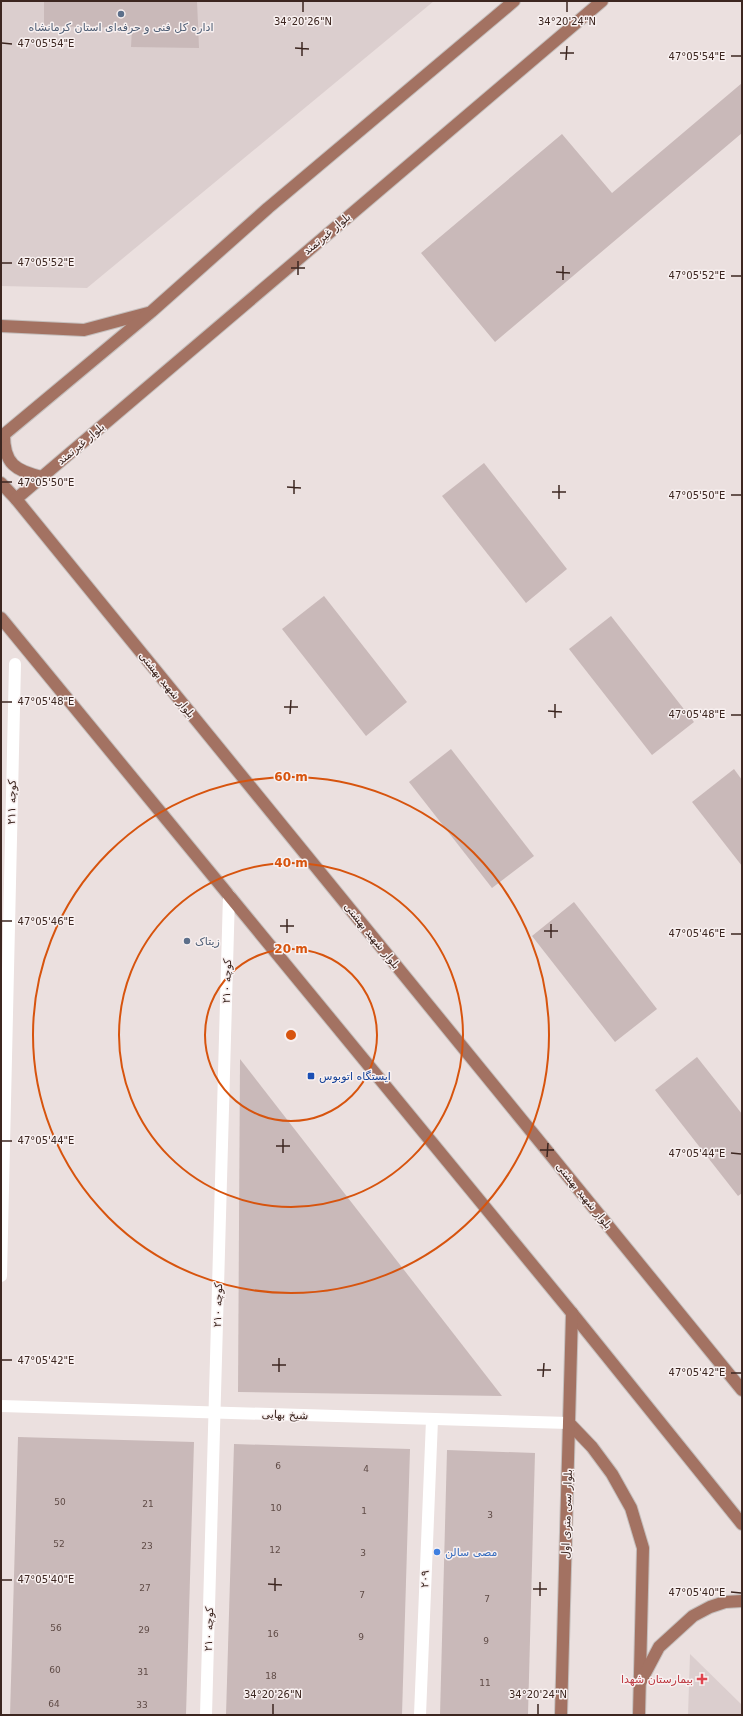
<svg xmlns="http://www.w3.org/2000/svg" width="743" height="1716" viewBox="0 0 743 1716" font-family="'DejaVu Sans',Vazirmatn,sans-serif">
<rect width="100%" height="100%" fill="#ebe0df"/>
<g fill="#dbcece">
<path d="M1,1H434L87,288L1,286Z"/>
<path d="M690,1654L742,1705V1715H688Z"/>
</g>
<g fill="#c9b9b9">
<path d="M44,1H197L199,48L131,47L132,28L44,26Z"/>
<path d="M742,83V133L495,342L421,253L562,134L612,193Z"/>
<path d="M484,463L567,569L526,603L442,496Z"/>
<path d="M324,596L407,702L366,736L282,629Z"/>
<path d="M611,616L694,722L652,755L569,649Z"/>
<path d="M451,749L534,856L492,888L409,782Z"/>
<path d="M734,769L742,780V866L692,802Z"/>
<path d="M574,902L657,1009L615,1042L532,936Z"/>
<path d="M697,1057L742,1114V1193L738,1196L655,1090Z"/>
<path d="M240,1059L502,1396L238,1392Z"/>
<path d="M18,1437L194,1442L186,1715H10Z"/>
<path d="M234,1444L410,1449L402,1715H226Z"/>
<path d="M447,1450L535,1453L528,1715H440Z"/>
</g>
<g fill="none" stroke-linecap="round" stroke-linejoin="round">
<g stroke="#c4bebc" stroke-width="14">
<g id="major">
<path d="M1,326L84,330L148,313"/>
<path d="M4,435C4,464 16,471 42,477"/>
<path d="M1,437L151,312L268,208L514,1"/>
<path d="M1,483L16,499L742,1390"/>
<path d="M16,499L602,1"/>
<path d="M1,618L572,1313L742,1524"/>
<path d="M569,1423L592,1447L612,1474L631,1508L643,1548L639,1715"/>
<path d="M641,1681L659,1647L693,1616L710,1607L725,1602L742,1601"/>
<path d="M561,1715L572,1313"/>
</g>
</g>
<g stroke="#fff" stroke-width="12">
<path d="M1,1276L15,664"/>
<path d="M1,1406L569,1423"/>
<path d="M206,1715L229,895"/>
<path d="M420,1715L432,1420"/>
</g>
<use href="#major" stroke="#a37262" stroke-width="12"/>
</g>
<path fill="none" stroke="#3c2620" stroke-width="1.5" d="M303,12V2M567,12V2M2,43L12,44M295,48L309,49M560,53H574M302,56V42M731,56H741M566,60L567,46M2,263H12M291,268H305M556,272L570,273M298,275V261M731,276H741M563,280V266M2,482H12M287,487L301,488M552,492H566M294,494V480M731,495H741M559,499V485M2,702H12M284,707H298M548,711L562,712M290,714L291,700M731,715H741M555,718V704M2,921H12M280,926H294M544,931H558M287,933V919M731,934H741M551,938V924M2,1141H12M276,1146H290M540,1150H554M283,1153V1139M731,1153L741,1154M547,1157L548,1143M2,1360H12M272,1365H286M537,1370H551M279,1372V1358M731,1373H741M543,1377L544,1363M2,1580H12M268,1584L282,1585M533,1589H547M275,1591V1578M731,1592L741,1593M540,1596V1582M273,1714V1704M538,1714V1704"/>
<g fill="none" stroke="#d7540e" stroke-width="2">
<circle cx="291" cy="1035" r="86"/>
<circle cx="291" cy="1035" r="172"/>
<circle cx="291" cy="1035" r="258"/>
</g>
<g fill="#5c6f8a" stroke="#f8f0f0" stroke-width="1.5">
<circle cx="121" cy="14" r="4"/>
<circle cx="187" cy="941" r="4"/>
</g>
<rect fill="#1a4fb4" stroke="#f8f0f0" stroke-width="1.5" x="307" y="1072" width="8" height="8" rx="2"/>
<circle fill="#3f7fe0" stroke="#f8f0f0" stroke-width="1.5" cx="437" cy="1552" r="4"/>
<path fill="#e0444e" stroke="#f8f0f0" stroke-width="1.5" d="M700 1673h4v4h4v4h-4v4h-4v-4h-4v-4h4z"/>
<g text-anchor="middle" dominant-baseline="central" stroke-width="3" stroke-linejoin="round" paint-order="stroke">
<g font-size="9" fill="#5f4b46">
<text x="278" y="1466">6</text>
<text x="366" y="1469">4</text>
<text x="60" y="1502">50</text>
<text x="148" y="1504">21</text>
<text x="276" y="1508">10</text>
<text x="364" y="1511">1</text>
<text x="490" y="1515">3</text>
<text x="59" y="1544">52</text>
<text x="147" y="1546">23</text>
<text x="275" y="1550">12</text>
<text x="363" y="1553">3</text>
<text x="145" y="1588">27</text>
<text x="362" y="1595">7</text>
<text x="487" y="1599">7</text>
<text x="56" y="1628">56</text>
<text x="144" y="1630">29</text>
<text x="273" y="1634">16</text>
<text x="361" y="1637">9</text>
<text x="486" y="1641">9</text>
<text x="55" y="1670">60</text>
<text x="143" y="1672">31</text>
<text x="271" y="1676">18</text>
<text x="485" y="1683">11</text>
<text x="54" y="1704">64</text>
<text x="142" y="1705">33</text>
</g>
<g font-size="11" fill="#4e5e75" stroke="#f8f0f0">
<text x="121" y="27">اداره کل فنی و حرفه‌ای استان کرمانشاه</text>
<text x="195" y="941" text-anchor="start">زیتاک</text>
</g>
<g font-size="11" fill="#3c2620" stroke="#f8f0f0">
<text transform="translate(327 234) rotate(-40)">بلوار غیرتمند</text>
<text transform="translate(81 444) rotate(-40)">بلوار غیرتمند</text>
<text transform="translate(167 685) rotate(51)">بلوار شهید بهشتی</text>
<text transform="translate(12 802) rotate(-89)">کوچه ۲۱۱</text>
<text transform="translate(372 936) rotate(51)">بلوار شهید بهشتی</text>
<text transform="translate(227 981) rotate(-88)">کوچه ۲۱۰</text>
<text transform="translate(584 1196) rotate(51)">بلوار شهید بهشتی</text>
<text transform="translate(218 1305) rotate(-88)">کوچه ۲۱۰</text>
<text transform="translate(285 1415) rotate(2)">شیخ بهایی</text>
<text transform="translate(567 1514) rotate(-88)">بلوار سی متری اول</text>
<text transform="translate(425 1579) rotate(-88)">۲۰۹</text>
<text transform="translate(209 1629) rotate(-88)">کوچه ۲۱۰</text>
</g>
<g font-size="11" fill="#164399" stroke="#f8f0f0" text-anchor="start">
<text x="319" y="1076">ایستگاه اتوبوس</text>
</g>
<g font-size="11" fill="#366cbe" stroke="#f8f0f0" text-anchor="start">
<text x="445" y="1552">مصی سالن</text>
</g>
<g font-size="11" fill="#be3a42" stroke="#f8f0f0" text-anchor="end">
<text x="693" y="1679">بیمارستان شهدا</text>
</g>
</g>
<g font-size="10" text-anchor="middle" fill="#3c2620" stroke="#f8f0f0" stroke-width="3" stroke-linejoin="round" paint-order="stroke">
<text x="303" y="25">34°20'26"N</text>
<text x="567" y="25">34°20'24"N</text>
<text x="46" y="47">47°05'54"E</text>
<text x="697" y="60">47°05'54"E</text>
<text x="46" y="266">47°05'52"E</text>
<text x="697" y="279">47°05'52"E</text>
<text x="46" y="486">47°05'50"E</text>
<text x="697" y="499">47°05'50"E</text>
<text x="46" y="705">47°05'48"E</text>
<text x="697" y="718">47°05'48"E</text>
<text x="46" y="925">47°05'46"E</text>
<text x="697" y="937">47°05'46"E</text>
<text x="46" y="1144">47°05'44"E</text>
<text x="697" y="1157">47°05'44"E</text>
<text x="46" y="1364">47°05'42"E</text>
<text x="697" y="1376">47°05'42"E</text>
<text x="46" y="1583">47°05'40"E</text>
<text x="697" y="1596">47°05'40"E</text>
<text x="273" y="1698">34°20'26"N</text>
<text x="538" y="1698">34°20'24"N</text>
</g>
<circle cx="291" cy="1035" r="6" fill="#d7540e" stroke="#f8f0f0" stroke-width="2"/>
<g font-size="12" text-anchor="middle" font-weight="bold" fill="#d7540e" stroke="#f8f0f0" stroke-width="3" stroke-linejoin="round" paint-order="stroke">
<text x="291" y="781">60 m</text>
<text x="291" y="867">40 m</text>
<text x="291" y="953">20 m</text>
</g>
<rect width="743" height="1716" fill="none" stroke="#3c2620" stroke-width="4"/>
</svg>
